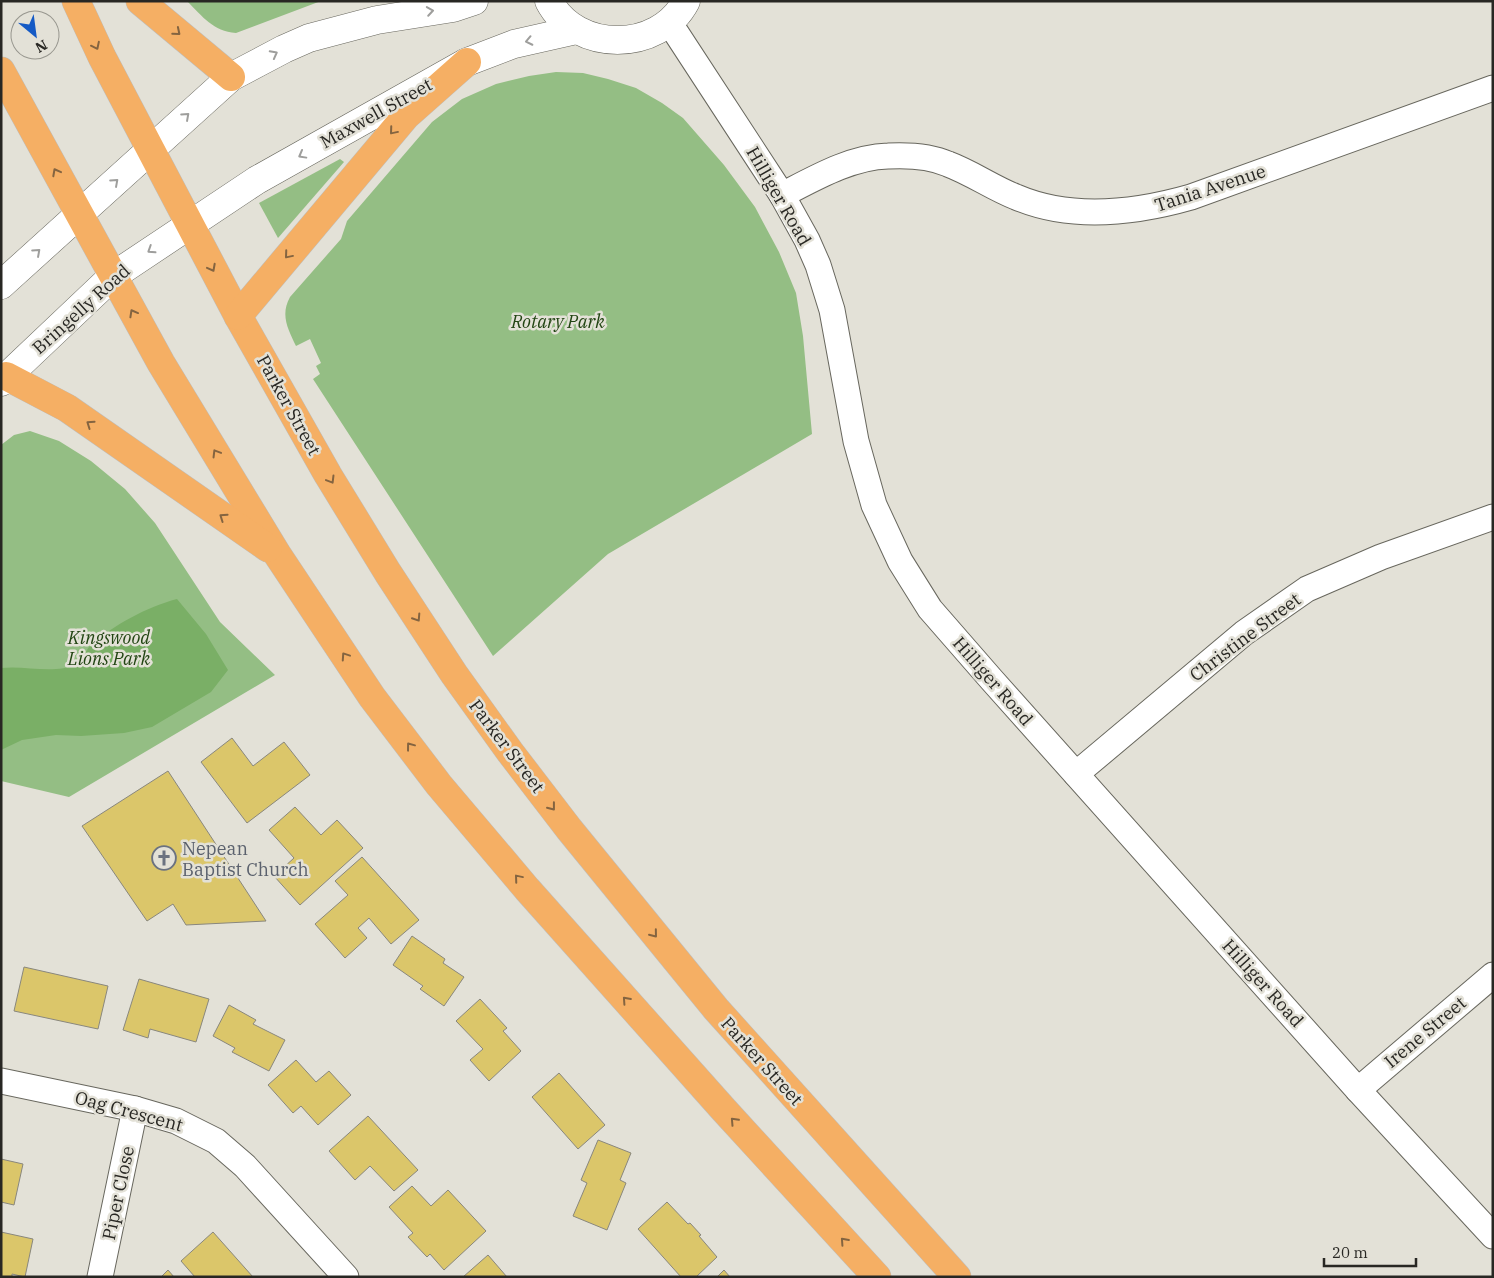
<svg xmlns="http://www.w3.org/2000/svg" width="1494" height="1278" viewBox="0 0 1494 1278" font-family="'IBM Plex Serif',serif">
<rect width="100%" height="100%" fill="#e3e1d7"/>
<g fill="#94be84">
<path d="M187,1H321L236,33C213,31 203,17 187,1Z"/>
<path d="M556,72L583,73L608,79L636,88L662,103L683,118L724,165L755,207L779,252L796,293L803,336L812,434L608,554L493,656L313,379L320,374L316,366L321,363L310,339L296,346C288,329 280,315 290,297L341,239L347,221L432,122L462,99L496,84L529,76Z"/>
<path d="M340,159L344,162L278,238L259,203Z"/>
<path d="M30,431L59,441L91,461L125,489L155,523L220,622L275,675L69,797L1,781V445L14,435Z"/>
</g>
<path fill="#7aaf66" d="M177,599L206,634L228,670L211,692L152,727L124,733L81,736L56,735L22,740L1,750V668C26,665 53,675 77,664C83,661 85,651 90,646C113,625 147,607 177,599Z"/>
<g fill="#dbc66a" stroke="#89877d">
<path d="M232,738L253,766L284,742L310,775L247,823L201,762Z"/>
<path d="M168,771L266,921L186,925L173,904L147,921L82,826Z"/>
<path d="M295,807L321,835L337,820L363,848L300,905L274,876L294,858L269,830Z"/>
<path d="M362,857L419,920L391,944L369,918L358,928L367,938L345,958L315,924L348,895L335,881Z"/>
<path d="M412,936L445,959L443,963L464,977L444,1006L420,989L423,986L393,965Z"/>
<path d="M24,967L108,986L98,1029L14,1011Z"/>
<path d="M139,979L209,999L196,1042L150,1029L148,1038L123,1030Z"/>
<path d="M480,999L507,1028L503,1031L521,1051L489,1081L470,1060L483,1049L456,1021Z"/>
<path d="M229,1005L256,1020L253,1024L285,1040L269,1071L232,1052L235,1048L213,1036Z"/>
<path d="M296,1060L316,1082L329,1071L351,1095L318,1125L301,1106L293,1113L268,1085Z"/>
<path d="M559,1073L605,1125L578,1149L532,1097Z"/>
<path d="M368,1116L418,1170L394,1191L370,1166L355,1180L329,1151Z"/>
<path d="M598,1140L631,1153L620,1180L626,1183L607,1230L573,1216L587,1183L581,1180Z"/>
<path d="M1,1159L23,1164L14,1205L1,1202Z"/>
<path d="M412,1186L431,1206L448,1190L486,1231L444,1270L430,1254L427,1257L408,1237L413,1233L389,1207Z"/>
<path d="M667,1202L688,1224L690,1223L701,1235L699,1236L717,1257L696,1277H681L638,1229Z"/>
<path d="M1,1232L33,1239L25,1277L12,1274V1277H1Z"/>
<path d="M213,1232L253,1277H195L181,1261Z"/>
<path d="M488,1255L507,1277H463Z"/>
<path d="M168,1270L174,1277H161Z"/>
<path d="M724,1270L730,1277H717Z"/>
</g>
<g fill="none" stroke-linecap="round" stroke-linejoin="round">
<g stroke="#68675e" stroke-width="27">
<g id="street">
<path d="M669,22L782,195L807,240L818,265L832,310L856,441L874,505L900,561L930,609L991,679L1358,1090L1493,1236"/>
<path d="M782,195C815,178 851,157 888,156C908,155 930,156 948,164C972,173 993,188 1016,197C1072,221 1135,213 1191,197L1493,88"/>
<path d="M1076,774L1244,633L1307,589L1381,557L1493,517"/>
<path d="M1,1081L135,1109L176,1121L216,1141L245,1166L346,1277"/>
<path d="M1358,1090L1493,975"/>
<path d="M100,1277L135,1109"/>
</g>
</g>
<g stroke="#68675e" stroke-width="29">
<g id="secondary">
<path d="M549,1C576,53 659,53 686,1"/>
<path d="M1,285L231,77L284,49L309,38L377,20L453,8L474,1"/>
<path d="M1,382L113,276L257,180L467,62L514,44L576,30"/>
</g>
</g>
<g stroke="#bebebd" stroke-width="29">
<g id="highway">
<path d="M76,1L102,57L238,316L328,475L388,573L454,674L510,752L569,829L716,1009L957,1277"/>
<path d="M140,1L231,77"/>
<path d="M1,71L161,363L277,554L372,697L439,785L527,889L724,1110L877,1277"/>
<path d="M238,316L406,116L467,62"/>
<path d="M6,376L67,408L268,548"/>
</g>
</g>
<use href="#street" stroke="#fff" stroke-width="25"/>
<use href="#secondary" stroke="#fff" stroke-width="28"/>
<use href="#highway" stroke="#f5af64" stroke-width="28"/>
</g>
<defs><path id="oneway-chevron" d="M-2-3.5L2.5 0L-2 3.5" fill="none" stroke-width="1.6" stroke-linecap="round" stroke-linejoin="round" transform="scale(1.25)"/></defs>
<g stroke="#9e9e9c">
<use href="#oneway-chevron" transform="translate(430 11) rotate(-9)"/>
<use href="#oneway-chevron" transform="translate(529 41) rotate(168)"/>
<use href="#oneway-chevron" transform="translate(274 54) rotate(-28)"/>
<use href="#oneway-chevron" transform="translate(186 116) rotate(-42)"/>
<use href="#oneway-chevron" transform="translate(302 155) rotate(151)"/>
<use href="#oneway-chevron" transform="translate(115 182) rotate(-42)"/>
<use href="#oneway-chevron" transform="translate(151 250) rotate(147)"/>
<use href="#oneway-chevron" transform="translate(37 252) rotate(-42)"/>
</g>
<g stroke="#846440">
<use href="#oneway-chevron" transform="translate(177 32) rotate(40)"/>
<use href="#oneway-chevron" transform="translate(96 46) rotate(64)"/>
<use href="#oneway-chevron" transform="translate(393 131) rotate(130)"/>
<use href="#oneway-chevron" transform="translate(56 172) rotate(-118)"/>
<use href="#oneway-chevron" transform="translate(288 255) rotate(130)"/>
<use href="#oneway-chevron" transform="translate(212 268) rotate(62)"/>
<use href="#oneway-chevron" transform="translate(133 313) rotate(-119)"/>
<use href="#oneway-chevron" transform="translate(90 424) rotate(-145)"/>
<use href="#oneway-chevron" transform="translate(216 453) rotate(-121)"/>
<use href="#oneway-chevron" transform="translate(331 480) rotate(59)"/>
<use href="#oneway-chevron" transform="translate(223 517) rotate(-145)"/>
<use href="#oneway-chevron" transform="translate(417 618) rotate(57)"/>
<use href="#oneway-chevron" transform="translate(345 656) rotate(-124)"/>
<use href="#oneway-chevron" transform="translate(410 746) rotate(-127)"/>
<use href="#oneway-chevron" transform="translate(552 807) rotate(52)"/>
<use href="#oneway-chevron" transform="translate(518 878) rotate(-130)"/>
<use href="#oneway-chevron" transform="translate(654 934) rotate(51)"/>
<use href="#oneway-chevron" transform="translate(626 1000) rotate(-132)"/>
<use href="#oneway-chevron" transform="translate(734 1121) rotate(-133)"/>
<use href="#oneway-chevron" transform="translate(844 1241) rotate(-132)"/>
</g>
<defs>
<g id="church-ring" transform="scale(1.25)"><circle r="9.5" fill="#e3e1d7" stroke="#6b7280" stroke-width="1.5"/><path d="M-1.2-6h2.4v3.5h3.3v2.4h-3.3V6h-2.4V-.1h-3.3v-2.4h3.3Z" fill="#6b7280"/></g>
</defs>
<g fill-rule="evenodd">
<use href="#church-ring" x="164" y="858"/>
</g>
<g text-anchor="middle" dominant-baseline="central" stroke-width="5" stroke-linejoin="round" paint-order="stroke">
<g font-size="18" fill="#282723" stroke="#e3e1d7">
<text transform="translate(376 113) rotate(-29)">Maxwell Street</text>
<text transform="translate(1210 188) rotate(-18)">Tania Avenue</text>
<text transform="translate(779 196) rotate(60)">Hilliger Road</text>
<text transform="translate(81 309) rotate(-42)">Bringelly Road</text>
<text transform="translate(289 405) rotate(61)">Parker Street</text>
<text transform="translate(1245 637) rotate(-37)">Christine Street</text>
<text transform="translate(993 681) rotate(49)">Hilliger Road</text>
<text transform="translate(507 746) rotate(53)">Parker Street</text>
<text transform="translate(1263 983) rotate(48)">Hilliger Road</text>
<text transform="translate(1425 1032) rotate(-40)">Irene Street</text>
<text transform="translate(762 1061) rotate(48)">Parker Street</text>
<text transform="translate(129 1111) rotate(15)">Oag Crescent</text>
<text transform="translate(118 1193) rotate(-78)">Piper Close</text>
</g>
<g font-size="18" font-style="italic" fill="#224513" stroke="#e3e1d7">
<text x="558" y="321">Rotary Park</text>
<text x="109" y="637">Kingswood<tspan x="109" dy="21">Lions Park</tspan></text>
</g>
<g font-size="18" fill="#5b616d" stroke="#e3e1d7" text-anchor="start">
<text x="182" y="848">Nepean<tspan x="182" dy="21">Baptist Church</tspan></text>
</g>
</g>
<rect width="1494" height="1278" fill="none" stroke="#282723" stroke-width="5"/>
<g transform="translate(35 35) rotate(151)"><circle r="24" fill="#e3e1d7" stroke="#98978f"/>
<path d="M0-4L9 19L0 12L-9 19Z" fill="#155ac5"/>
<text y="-8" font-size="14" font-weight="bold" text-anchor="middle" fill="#282723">N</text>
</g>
<path d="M1324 1258v8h92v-8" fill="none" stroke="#282723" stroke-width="2.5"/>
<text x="1332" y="1258" font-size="15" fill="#282723" stroke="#e3e1d7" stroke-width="4" paint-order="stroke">20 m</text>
</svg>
